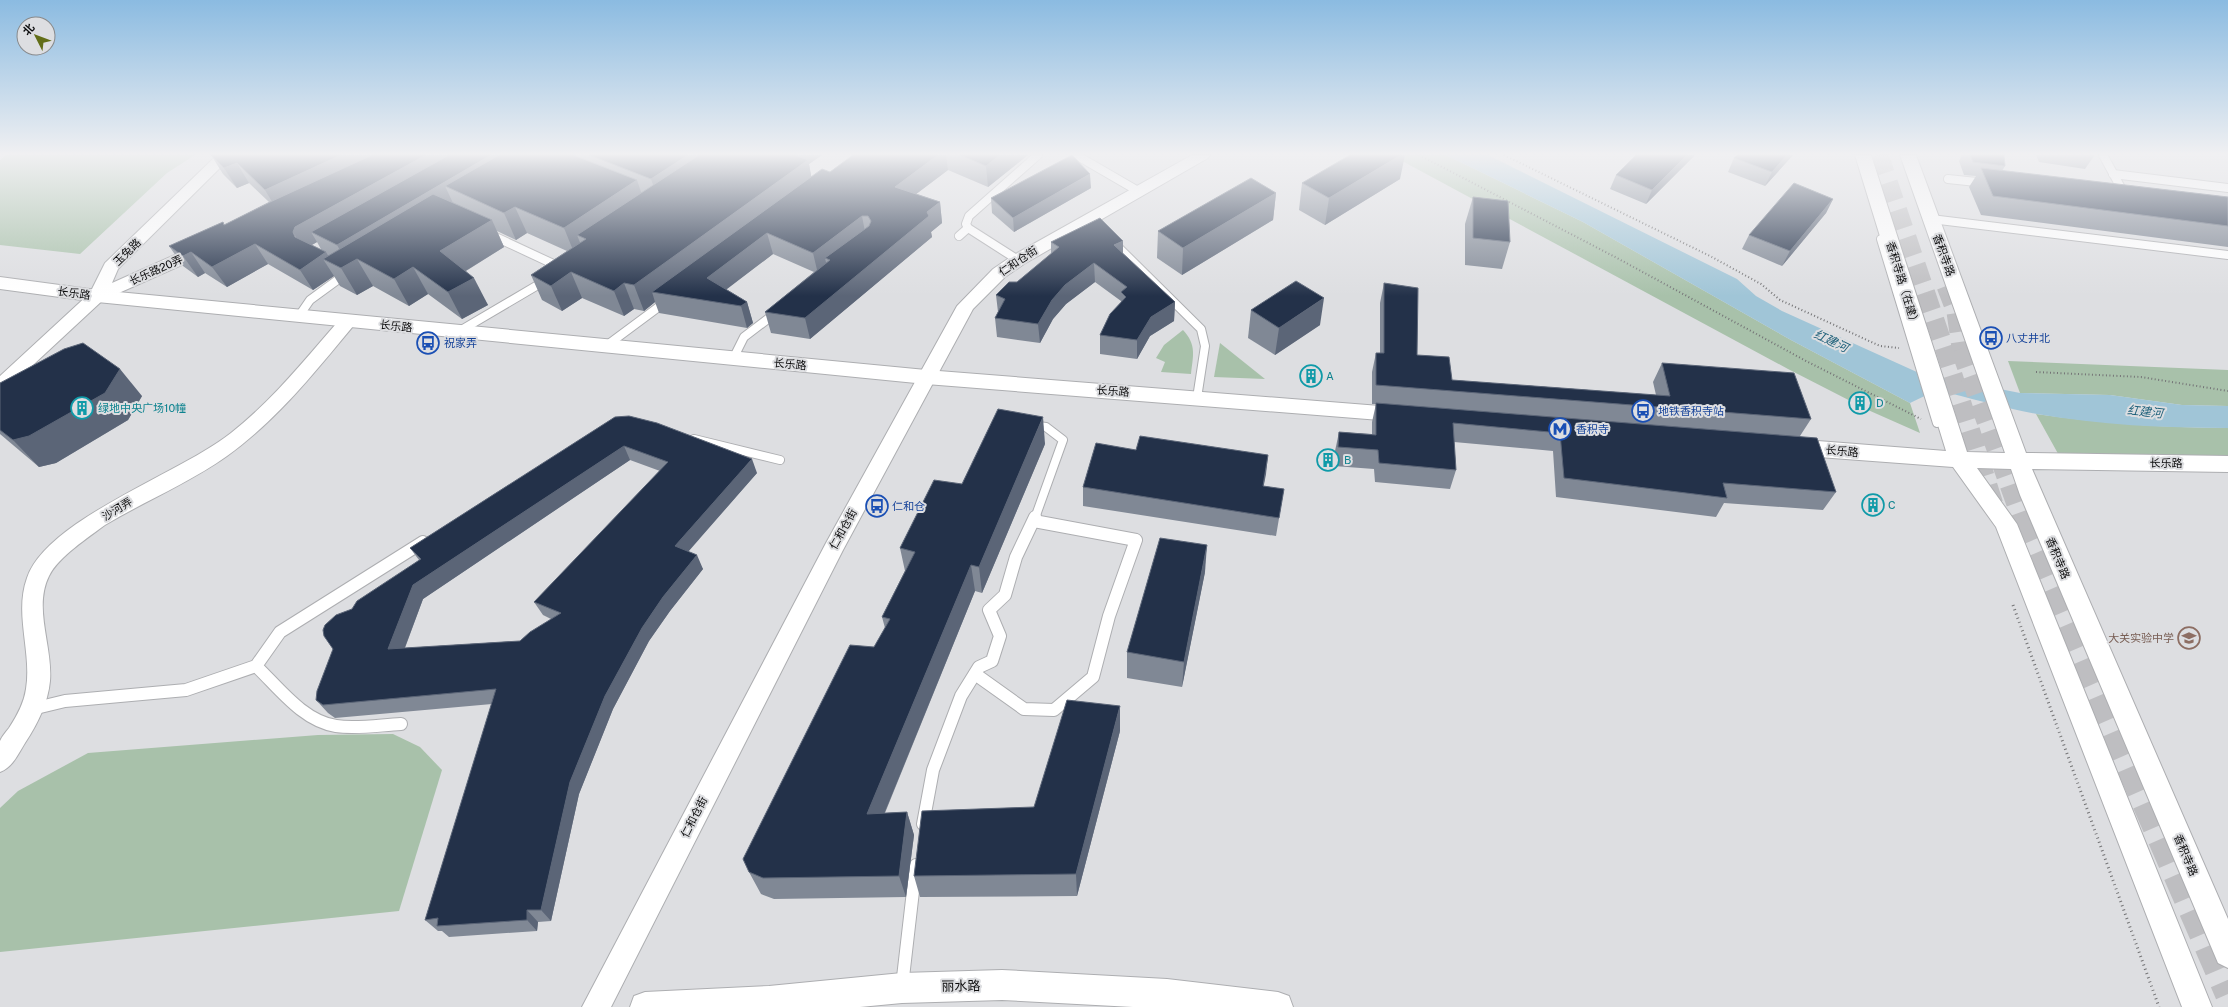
<svg xmlns="http://www.w3.org/2000/svg" width="2228" height="1007" viewBox="0 0 2228 1007" font-family="'Public Sans','Noto Sans SC',sans-serif">
<rect width="100%" height="100%" fill="#dddee1"/>
<g fill="#a8c1aa">
<path d="M6,155H195L167,173L80,254L0,245V160Z"/>
<path d="M1391,155H1446L1583,222L1791,340L1910,403L1920,433L1868,410L1788,369Z"/>
<path d="M1183,330C1197,345 1193,356 1191,374L1161,372L1165,362L1156,358L1164,345Z"/>
<path d="M1220,343L1265,379L1214,377Z"/>
<path d="M2008,361L2228,370V406L2182,405L2110,395L2020,393Z"/>
<path d="M2036,414C2100,423 2164,428 2228,428V468H2066Z"/>
<path d="M393,734L420,747L442,770L399,911L0,952V808L18,791L88,753L318,735Z"/>
</g>
<path fill="#a0c5d7" d="M1446,155H1488L1737,279L1756,296L1782,311L1919,373L2020,393L2110,395L2182,405L2228,406V428C2164,428 2100,425 2037,414C2003,408 1970,398 1937,390L1910,403L1791,340L1583,222Z"/>
<g fill="none" stroke-linecap="round" stroke-linejoin="round">
<g stroke="#bebec1" stroke-width="19" stroke-dasharray="19 10" stroke-linecap="butt">
<path d="M1879,155L1946,353L1996,511"/>
<path d="M1946,286L1956,312L1962,354"/>
<path d="M1960,349L2021,518"/>
</g>
<path stroke="#bebec1" stroke-width="26" stroke-dasharray="26 13" stroke-linecap="butt" d="M2021,517L2228,994"/>
<g stroke="#adaeb1" stroke-width="10">
<g id="lane-far1">
<path d="M1076,155L1138,191"/>
<path d="M2103,155L2126,197"/>
<path d="M2113,174L2228,188"/>
<path d="M1948,179L1986,183"/>
<path d="M1931,219L2228,255"/>
<path d="M489,234L562,268"/>
<path d="M959,236L968,228"/>
<path d="M1881,239L1937,423"/>
<path d="M1114,243L1201,329L1205,346L1197,398"/>
<path d="M1018,260L968,228L966,224L969,216L1038,155"/>
<path d="M299,316L310,300L347,273"/>
<path d="M458,332L548,279"/>
<path d="M606,346L668,300"/>
<path d="M733,359L744,337L777,312"/>
<path d="M1031,425L1046,427L1063,440L1035,518"/>
<path d="M694,439L780,460"/>
</g>
</g>
<g stroke="#adaeb1" stroke-width="14">
<g id="lane">
<path d="M256,666C279,688 303,721 336,726C357,729 380,725 401,724"/>
<path d="M975,674L1024,709L1054,710L1093,677L1109,616L1136,540L1034,521"/>
<path d="M32,709L65,701L186,690L256,666L280,632L423,542"/>
<path d="M923,824L933,770L961,696L979,667L992,661L1000,636L989,610L1005,595L1016,557L1035,517"/>
<path d="M902,986L916,865"/>
</g>
</g>
<g stroke="#adaeb1" stroke-width="2">
<g id="street">
<path d="M217,155H233L118,269L112,283L197,245H209L211,249L209,253L103,300L6,390L0,392V376L90,293L105,263Z"/>
<path d="M1192,155H1210L1208,158L1024,264L1005,277L973,309L843,550L611,1007H582L826,543L957,306L993,269L1012,256Z"/>
<path d="M348,315L354,317L357,321L354,325C315,372 277,420 227,456C189,483 145,501 105,525C89,537 58,557 49,576C33,608 53,647 50,681C48,703 37,725 25,743C18,754 13,767 0,772C0,763 0,749 0,741C2,736 6,732 9,728C17,716 24,703 26,689C32,652 14,614 27,578C47,519 181,473 231,433C273,400 307,357 342,317Z"/>
</g>
</g>
<g stroke="#adaeb1" stroke-width="2">
<g id="secondary">
<path d="M1855,155H1871L1967,452L2005,453L1900,155H1916L2026,453L2228,456V472L2032,469L2228,919V968L2218,963L2020,495L2011,469L1977,468L2017,524L2212,1007H2182L1996,527L1953,467L1792,455L1785,452L1781,447L1785,442L1792,439L1946,451Z"/>
<path d="M0,277L97,290L926,370L1405,408L1412,410L1415,415L1412,420L1405,422L926,384L97,302L0,289Z"/>
<path d="M1002,970L1167,979L1278,992L1289,996L1293,1007H1133L1002,1000L902,1003L860,1007H630L634,996L645,992L769,986L902,973Z"/>
</g>
</g>
<g stroke="#747476" stroke-width="2" stroke-dasharray="1 2.5" stroke-linecap="butt">
<path d="M1419,155L1617,258L1806,361L1921,419"/>
<path d="M1504,155L1710,256L1761,284L1780,300L1880,346L1899,348"/>
<path d="M2036,372L2141,377L2228,391"/>
</g>
<path stroke="#747476" stroke-width="3" stroke-dasharray="1 3.5" stroke-linecap="butt" d="M2013,605L2159,1007"/>
<use href="#lane-far1" stroke="#fff" stroke-width="8"/>
<use href="#lane" stroke="#fff" stroke-width="12"/>
<use href="#street" fill="#fff" fill-rule="evenodd"/>
<use href="#secondary" fill="#fff" fill-rule="evenodd"/>
</g>
<g fill="#808895" fill-rule="evenodd">
<path d="M211,155H822L809,164L811,177L830,172L853,155H1028L988,187L948,170L916,194L940,202L942,223L931,232L932,237L810,339L771,333L765,312L814,272L773,254L726,289L747,302L753,323L747,328L659,313L655,302L644,311L634,309L624,316L582,298L562,311L542,300L531,275L567,251L527,233L516,240L497,231L504,247L466,271L488,305L462,319L428,294L409,306L373,286L357,295L340,286L334,276L313,290L268,264L227,287L205,273L198,277L183,266L169,246L223,222L225,225L269,202L249,183L237,188L223,174ZM317,242L322,251L312,245Z"/>
<path d="M1636,155H1694V156L1646,204L1610,189L1616,175Z"/>
<path d="M1737,155H1793L1765,186L1728,172L1734,158Z"/>
<path d="M1962,155H2004L2005,166L2002,171L2228,197V247L1981,215L1969,187L1976,176L1964,175L1959,161Z"/>
<path d="M2036,155H2094V156L2085,169L2039,162Z"/>
<path d="M1400,179L1325,225L1299,210L1302,183Z"/>
<path d="M1091,188L1014,232L992,213L991,198Z"/>
<path d="M1276,193L1273,220L1182,275L1157,258L1158,231Z"/>
<path d="M1473,197L1510,242L1502,269L1465,265V224Z"/>
<path d="M1833,199L1826,213L1782,266L1742,249L1749,235Z"/>
<path d="M1051,242L1123,254L1175,302L1174,321L1150,336L1137,359L1100,354V335L1121,303V301L1095,282L1066,304L1053,319L1040,343L997,337L995,318L998,312L996,295L1017,282L1051,254Z"/>
<path d="M1384,283L1417,355L1452,380L1656,395L1653,382L1662,363L1811,419L1800,436L1836,492L1823,510L1724,503L1716,517L1556,497L1553,451L1454,442L1456,470L1450,489L1375,482L1374,469L1334,466L1335,451L1339,432L1372,434V422L1376,404H1372V372L1376,353H1380V303Z"/>
<path d="M1251,310L1320,325L1275,355L1248,338Z"/>
<path d="M0,383L142,396L128,420L56,463L39,467L0,434Z"/>
<path d="M615,417L757,473L688,551L703,569L670,611L649,641L613,709L579,794L551,921L538,922L537,931L449,937L442,931H438L425,920L492,704L335,718L328,713L316,700L333,649L352,609L419,560L410,548ZM630,460L660,471L534,602L543,615L551,619L520,641L405,648L423,599Z"/>
<path d="M1045,444L982,593L975,591L885,813L907,812L914,835L906,897L774,899L761,894L749,872L874,647L885,628L882,617L905,571L900,548L962,484Z"/>
<path d="M1136,450L1268,455L1263,486L1284,489L1276,536L1083,506V487Z"/>
<path d="M1205,572L1182,687L1127,678V652Z"/>
<path d="M1120,731L1077,896L920,897L914,876L1034,807Z"/>
</g>
<g fill="#5b6577">
<path d="M341,155H395L277,210L265,190Z"/>
<path d="M426,155H471L311,232L317,242L308,247L305,252L293,232L295,227Z"/>
<path d="M491,155H534L445,186L453,203L357,259L373,286L357,295L341,268L348,264L337,245Z"/>
<path d="M688,155H711L658,199L651,179Z"/>
<path d="M785,155H822L809,164L813,185L652,292L655,302L644,311L634,285Z"/>
<path d="M938,155H946L948,170L899,207L895,187Z"/>
<path d="M1000,155H1028L988,187L986,166Z"/>
<path d="M1401,155H1405L1400,179L1325,225L1329,198Z"/>
<path d="M1687,155H1694V156L1646,204L1652,190Z"/>
<path d="M1787,155H1793L1765,186L1772,172Z"/>
<path d="M237,163L249,183L237,188L224,168Z"/>
<path d="M1090,174L1091,188L1014,232L1013,218Z"/>
<path d="M637,180L646,207L577,235L583,250L575,255L564,228Z"/>
<path d="M1276,193L1273,220L1182,275L1183,248Z"/>
<path d="M1833,199L1826,213L1782,266L1790,251Z"/>
<path d="M940,202L942,223L931,232L932,237L810,339L805,318L927,212Z"/>
<path d="M515,207L527,233L516,240L504,213Z"/>
<path d="M862,216L866,237L830,260L825,258L827,267L818,274L813,253Z"/>
<path d="M492,220L504,247L454,278L440,251Z"/>
<path d="M767,233L773,254L714,299L707,278Z"/>
<path d="M1123,241V260L1114,245Z"/>
<path d="M255,244L268,264L227,287L212,267Z"/>
<path d="M191,252L205,273L198,277L183,256Z"/>
<path d="M326,252L333,264L323,259L334,276L313,290L300,270Z"/>
<path d="M1094,263L1095,282L1066,304L1053,319L1040,343L1038,324L1052,300L1065,285Z"/>
<path d="M413,267L428,294L409,306L394,279Z"/>
<path d="M571,272L582,298L562,311L551,286Z"/>
<path d="M474,278L488,305L462,319L448,292Z"/>
<path d="M624,283L634,309L624,316L614,291Z"/>
<path d="M1324,298L1320,325L1275,355L1279,328Z"/>
<path d="M747,302L753,323L747,328L741,306Z"/>
<path d="M1175,302L1174,321L1150,336L1137,359V340L1151,317Z"/>
<path d="M120,369L142,396L128,420L56,463L39,467L13,440Z"/>
<path d="M1043,417L1045,444L982,593L979,567Z"/>
<path d="M624,446L630,460L423,599L399,663L388,649L413,585Z"/>
<path d="M1268,455L1266,474L1260,505L1263,486Z"/>
<path d="M752,459L757,473L681,560L675,546Z"/>
<path d="M1207,545L1205,572L1182,687L1184,662Z"/>
<path d="M697,555L703,569L670,611L649,641L613,709L579,794L551,921L541,910L570,782L605,696L642,628L663,597Z"/>
<path d="M971,565L975,591L875,836L867,814Z"/>
<path d="M1120,706V731L1077,896L1076,874Z"/>
<path d="M907,812L914,835L906,897L899,876Z"/>
<path d="M527,910L538,922L537,931L527,920Z"/>
</g>
<g fill="#233149" stroke="#5b6577" fill-rule="evenodd">
<path d="M211,155H341L265,190L237,163L224,168Z"/>
<path d="M372,155H426L295,227L293,232L295,237L326,252L300,270L255,244L212,267L191,252L183,256L169,246L223,222L224,225L270,202Z"/>
<path d="M449,155H491L337,245L311,232Z"/>
<path d="M499,155H573L637,180L564,228L515,207L504,213L445,186Z"/>
<path d="M589,155H688L651,179Z"/>
<path d="M699,155H795L808,160L634,285L624,283L614,291L571,272L551,286L531,275L586,239L577,235Z"/>
<path d="M853,155H938L895,187L940,202L927,212L929,216L805,318L765,312L830,260L825,258L869,226L871,221L868,216H862L813,253L767,233L707,278L747,302L741,306L652,292L822,169L830,172Z"/>
<path d="M960,155H1000L986,166Z"/>
<path d="M1072,155L1090,174L1013,218L991,198Z"/>
<path d="M1350,155H1401L1329,198L1302,183Z"/>
<path d="M1636,155H1687L1652,190L1616,175Z"/>
<path d="M1737,155H1787L1772,172L1734,158Z"/>
<path d="M1970,155H2004L2005,166L1973,162Z"/>
<path d="M1981,168L2228,197V226L1993,196Z"/>
<path d="M1251,178L1276,193L1183,248L1158,231Z"/>
<path d="M1794,183L1833,199L1790,251L1749,235Z"/>
<path d="M433,194L492,220L440,251L474,278L448,292L413,267L394,279L357,259L341,268L323,259Z"/>
<path d="M1473,197L1508,201L1510,242L1473,238Z"/>
<path d="M1100,218L1123,241L1114,245L1175,302L1151,317L1137,340L1100,335L1110,314L1126,297L1121,292L1127,287L1094,263L1065,285L1052,300L1038,324L995,318L1005,299L996,295L1009,282H1017L1059,247L1051,242Z"/>
<path d="M1296,281L1324,298L1279,328L1251,310Z"/>
<path d="M1384,283L1418,288L1417,355L1449,357L1452,380L1670,396L1662,363L1794,373L1811,419L1376,385V353H1384Z"/>
<path d="M83,343L120,369L105,393L29,436L13,440L0,430V383L64,349Z"/>
<path d="M1376,403L1817,438L1836,492L1723,483L1727,498L1564,478L1560,433L1453,423L1456,470L1379,463L1378,450L1338,447L1339,432L1376,435Z"/>
<path d="M998,409L1043,417L979,567L971,565L867,814L907,812L899,876L763,878L749,872L743,859L850,645L874,647L890,619L882,617L915,552L900,548L934,480L962,484Z"/>
<path d="M629,416L657,423L752,459L675,546L697,555L663,597L642,628L605,696L570,782L541,910H527V920L437,926L438,918L425,920L496,689L323,705L316,700L317,691L333,649L324,636L323,630L325,625L336,615L352,609L357,601L421,559L410,548L615,417ZM624,446L668,462L534,602L561,613L530,632L520,641L388,649L413,585Z"/>
<path d="M1140,436L1268,455L1263,486L1284,489L1279,518L1083,487L1096,443L1136,450Z"/>
<path d="M1160,538L1207,545L1184,662L1127,652Z"/>
<path d="M1067,700L1120,706L1076,874L914,876L922,811L1034,807Z"/>
</g>
<linearGradient id="sky" x2="0" y2="1"><stop stop-color="#8bbbe1"/><stop offset="0.52" stop-color="#f0f0f2"/><stop offset="1" stop-color="#f0f0f2" stop-opacity="0"/></linearGradient>
<rect width="2228" height="296" fill="url(#sky)"/>
<defs>
<g id="bus-ring" transform="scale(1.15)"><circle r="9.5" fill="#dddee1" stroke="#1a4fb4" stroke-width="1.5"/><path d="M-5-6H5V4H4V6H2V4H-2V6H-4V4H-5ZM-3.5-4V0h7V-4ZM-3.5 1.2v1.5H-2V1.2ZM2 1.2v1.5H3.5V1.2Z" fill="#1a4fb4"/></g>
<g id="building-ring" transform="scale(1.15)"><circle r="9.5" fill="#dddee1" stroke="#0f9aa8" stroke-width="1.5"/><path d="M-4-6H4V6H1V3H-1V6H-4ZM-2.5-4.3h1.7v1.8h-1.7ZM.8-4.3h1.7v1.8H.8ZM-2.5-1h1.7V.8h-1.7ZM.8-1h1.7V.8H.8Z" fill="#0f9aa8"/></g>
<g id="metro-ring" transform="scale(1.15)"><circle r="9.5" fill="#dddee1" stroke="#1a4fb4" stroke-width="1.5"/><path d="M-5.5 5V-5H-3L0 0L3-5H5.5V5H3V-.5L0 4L-3-.5V5Z" fill="#1a4fb4"/></g>
<g id="school-ring" transform="scale(1.15)"><circle r="9.5" fill="#dddee1" stroke="#8d6e63" stroke-width="1.5"/><path d="M0-5L7-2L0 1L-7-2ZM-4 1L0 2.5L4 1V4Q0 6-4 4Z" fill="#8d6e63"/></g>
</defs>
<g fill-rule="evenodd">
<use href="#bus-ring" x="1991" y="338"/>
<use href="#bus-ring" x="428" y="343"/>
<use href="#building-ring" x="1311" y="376"/>
<use href="#building-ring" x="1860" y="403"/>
<use href="#building-ring" x="82" y="408"/>
<use href="#bus-ring" x="1643" y="411"/>
<use href="#metro-ring" x="1560" y="429"/>
<use href="#building-ring" x="1328" y="460"/>
<use href="#building-ring" x="1873" y="505"/>
<use href="#bus-ring" x="877" y="506"/>
<use href="#school-ring" x="2189" y="638"/>
</g>
<g text-anchor="middle" dominant-baseline="central" stroke-width="4" stroke-linejoin="round" paint-order="stroke">
<g font-size="11" fill="#0c0c0d" stroke="#dddee1">
<text transform="translate(127 252) rotate(-44)">玉兔路</text>
<text transform="translate(1944 255) rotate(70)">香积寺路</text>
<text transform="translate(1018 261) rotate(-34)">仁和仓街</text>
<text transform="translate(156 270) rotate(-24)">长乐路20弄</text>
<text transform="translate(1903 284) rotate(73)">香积寺路（在建）</text>
<text transform="translate(74 293) rotate(8)">长乐路</text>
<text transform="translate(396 326) rotate(6)">长乐路</text>
<text transform="translate(790 364) rotate(5)">长乐路</text>
<text transform="translate(1113 391) rotate(4)">长乐路</text>
<text transform="translate(1842 451) rotate(5)">长乐路</text>
<text transform="translate(2166 463) rotate(1)">长乐路</text>
<text transform="translate(117 509) rotate(-31)">沙河弄</text>
<text transform="translate(843 529) rotate(-61)">仁和仓街</text>
<text transform="translate(2058 558) rotate(67)">香积寺路</text>
<text transform="translate(694 817) rotate(-63)">仁和仓街</text>
<text transform="translate(2186 855) rotate(67)">香积寺路</text>
</g>
<g font-size="11" fill="#164399" stroke="#dddee1" text-anchor="start">
<text x="2006" y="338">八丈井北</text>
<text x="444" y="343">祝家弄</text>
<text x="1658" y="411">地铁香积寺站</text>
<text x="1576" y="429">香积寺</text>
<text x="892" y="506">仁和仓</text>
</g>
<g font-size="11" fill="#0d838f" stroke="#dddee1" text-anchor="start">
<text x="1326" y="376">A</text>
<text x="1876" y="403">D</text>
<text x="98" y="408">绿地中央广场10幢</text>
<text x="1344" y="460">B</text>
<text x="1888" y="505">C</text>
</g>
<g font-size="11" fill="#785e54" stroke="#dddee1" text-anchor="end">
<text x="2174" y="638">大关实验中学</text>
</g>
<g font-size="12" font-style="italic" fill="#1e607a" stroke="#dddee1">
<text transform="translate(1831 341) rotate(25)">红建河</text>
<text transform="translate(2145 412) rotate(6)">红建河</text>
</g>
<g font-size="13" fill="#0c0c0d" stroke="#dddee1">
<text transform="translate(961 986) rotate(-1)">丽水路</text>
</g>
</g>
<g transform="translate(36 36) rotate(312)"><circle r="19" fill="#dddee1" stroke="#898a8c"/>
<path d="M0-3L7 15L0 10L-7 15Z" fill="#626e18"/>
<text y="-6" font-size="11" font-weight="bold" text-anchor="middle" fill="#0c0c0d">北</text>
</g>
</svg>
